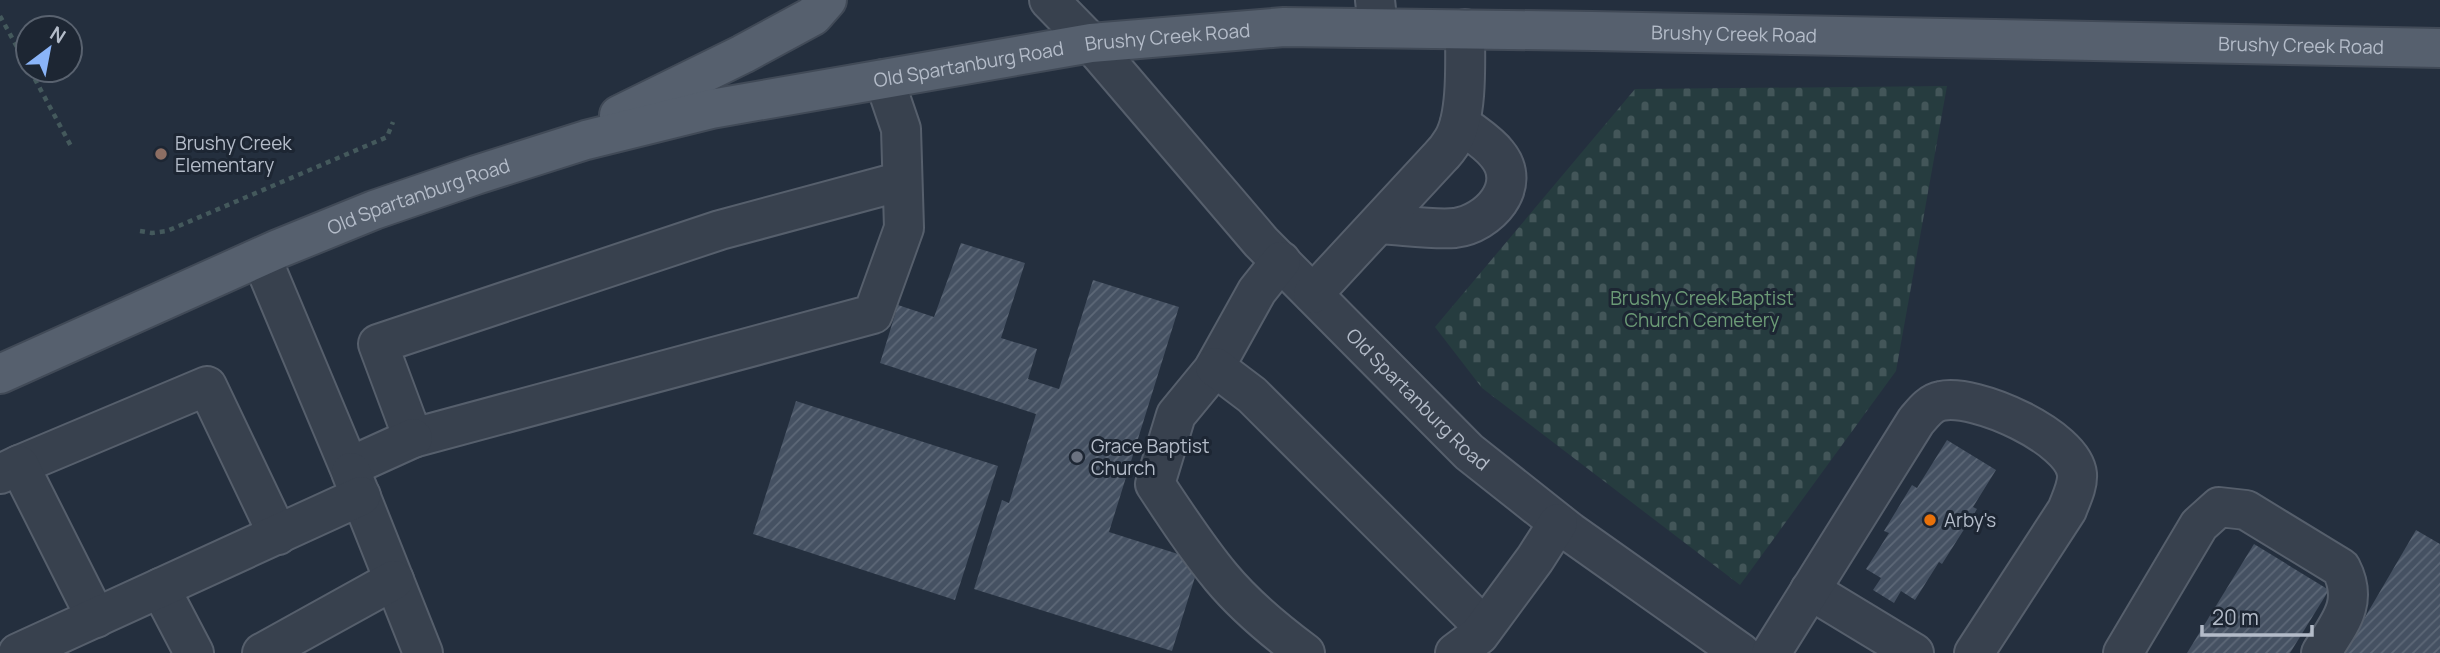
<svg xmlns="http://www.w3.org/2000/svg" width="2440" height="653" viewBox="0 0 2440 653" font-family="Manrope,sans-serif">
<defs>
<pattern id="cemetery-stones" width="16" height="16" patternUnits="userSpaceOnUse" patternTransform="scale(1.75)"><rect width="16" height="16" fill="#263c3f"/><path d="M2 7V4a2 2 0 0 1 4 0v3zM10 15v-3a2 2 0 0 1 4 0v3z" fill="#435659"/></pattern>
<pattern id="building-hatch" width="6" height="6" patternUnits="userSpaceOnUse" patternTransform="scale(1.75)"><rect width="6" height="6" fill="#455162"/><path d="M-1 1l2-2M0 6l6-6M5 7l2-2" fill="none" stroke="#5d6877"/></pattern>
</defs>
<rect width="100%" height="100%" fill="#242f3e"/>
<path fill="url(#cemetery-stones)" d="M1947,86L1896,371L1740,585L1482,388L1435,327L1635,89Z"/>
<g fill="url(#building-hatch)">
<path d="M961,243L1025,263L1001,338L1037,349L1028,379L1059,389L1093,280L1179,307L1109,532L1200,561L1172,651L974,589L1002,500L1009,503L1036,414L880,363L898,305L934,317Z"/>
<path d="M796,401L998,466L955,600L753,534Z"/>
<path d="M1947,440L1996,470L1973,507L1977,509L1942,564L1939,562L1915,600L1901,591L1894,603L1873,590L1881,578L1866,569L1889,533L1884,531L1912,485L1917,488Z"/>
<path d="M2416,530L2440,544V653H2344Z"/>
<path d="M2254,544L2329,590L2290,653H2187Z"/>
</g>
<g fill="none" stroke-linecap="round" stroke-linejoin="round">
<g stroke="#565f6c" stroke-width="42">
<g id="minor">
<path id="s1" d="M1049,0L1091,43L1261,242L1469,452L1570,532L1741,653"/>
<path d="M1375,0L1378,28"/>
<path d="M884,79L901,129L904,228L873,314L413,438L378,344L720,230L902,181"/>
<path d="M1379,224C1402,225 1432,230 1455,228C1488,224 1524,186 1497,154C1488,142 1472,133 1460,123"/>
<path d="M261,257L349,467L413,438"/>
<path d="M1281,261L1257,291L1213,370L1176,415L1155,484C1176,516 1197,548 1221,577C1245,606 1274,630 1305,653"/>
<path d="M1313,294L1439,158C1444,153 1449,147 1453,140C1468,115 1465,59 1465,29"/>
<path d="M1215,367L1252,395L1484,627"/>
<path d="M19,465L207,386L278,535"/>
<path d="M351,472L423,653"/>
<path d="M0,474L19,465L96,618"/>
<path d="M160,588L194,653"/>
<path d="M1810,590L1914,653"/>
<path d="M18,653L361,496"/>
<path d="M262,653L394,580"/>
<path d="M1455,653L1479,635L1535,559L1558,523"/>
<path d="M1771,653L1916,421C1923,413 1930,403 1941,401C1975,393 2073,437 2077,474C2078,486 2071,499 2067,510L1974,653"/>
<path d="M2123,653L2199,525L2219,507L2246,510L2341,568C2359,603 2339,624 2321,653"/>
</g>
</g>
<g stroke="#414a57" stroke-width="42">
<g id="major">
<path d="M619,115L743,54L813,16L827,0"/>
<path id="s2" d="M0,374L278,249L374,210L476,175L586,140L711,109L1091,43L1284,27L1593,31L2440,48"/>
</g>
</g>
<g stroke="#44595c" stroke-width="4.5" stroke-dasharray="5 5" stroke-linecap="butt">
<path d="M0,16L28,67"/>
<path d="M30,70L72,148"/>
<path d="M140,231L152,233L167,231L387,137L393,122"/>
</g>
<use href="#minor" stroke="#38414e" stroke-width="38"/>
<use href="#major" stroke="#56606e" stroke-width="38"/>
</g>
<circle fill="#8d6e63" stroke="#1d2633" stroke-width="2.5" cx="161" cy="154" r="7"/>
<circle fill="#6b7280" stroke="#1d2633" stroke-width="2.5" cx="1077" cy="457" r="7"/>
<circle fill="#e8710a" stroke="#1d2633" stroke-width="2.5" cx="1930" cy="520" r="7"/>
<g text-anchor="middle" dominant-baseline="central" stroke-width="6" stroke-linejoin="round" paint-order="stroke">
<g font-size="19" fill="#b4bcc9" stroke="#1d2633">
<text stroke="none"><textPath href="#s2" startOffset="1223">Brushy Creek Road</textPath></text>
<text stroke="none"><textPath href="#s2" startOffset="1790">Brushy Creek Road</textPath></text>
<text stroke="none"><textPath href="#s2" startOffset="2357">Brushy Creek Road</textPath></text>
<text stroke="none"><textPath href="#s2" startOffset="1022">Old Spartanburg Road</textPath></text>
<text stroke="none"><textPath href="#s2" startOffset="455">Old Spartanburg Road</textPath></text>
<text stroke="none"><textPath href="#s1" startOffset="544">Old Spartanburg Road</textPath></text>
</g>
<g font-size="19" fill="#b4bcc9" stroke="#1d2633" text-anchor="start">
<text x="175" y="143">Brushy Creek<tspan x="175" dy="22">Elementary</tspan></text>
<text x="1091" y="446">Grace Baptist<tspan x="1091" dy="22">Church</tspan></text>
<text x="1944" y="520">Arby's</text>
</g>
<g font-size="19" fill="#6b9a76" stroke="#1d2633">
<text x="1702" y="298">Brushy Creek Baptist<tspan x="1702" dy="22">Church Cemetery</tspan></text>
</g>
</g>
<g transform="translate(49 49) rotate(32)"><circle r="33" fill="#1d2633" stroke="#59626f" stroke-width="2"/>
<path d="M0-5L12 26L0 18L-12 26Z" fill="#8ab4f8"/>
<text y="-10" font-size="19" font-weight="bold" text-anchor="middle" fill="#b4bcc9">N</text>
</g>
<path d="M2202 625v10h110v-10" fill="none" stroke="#b4bcc9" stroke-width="3.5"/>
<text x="2212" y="625" font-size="21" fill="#b4bcc9" stroke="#1d2633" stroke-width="5" paint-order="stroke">20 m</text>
</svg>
